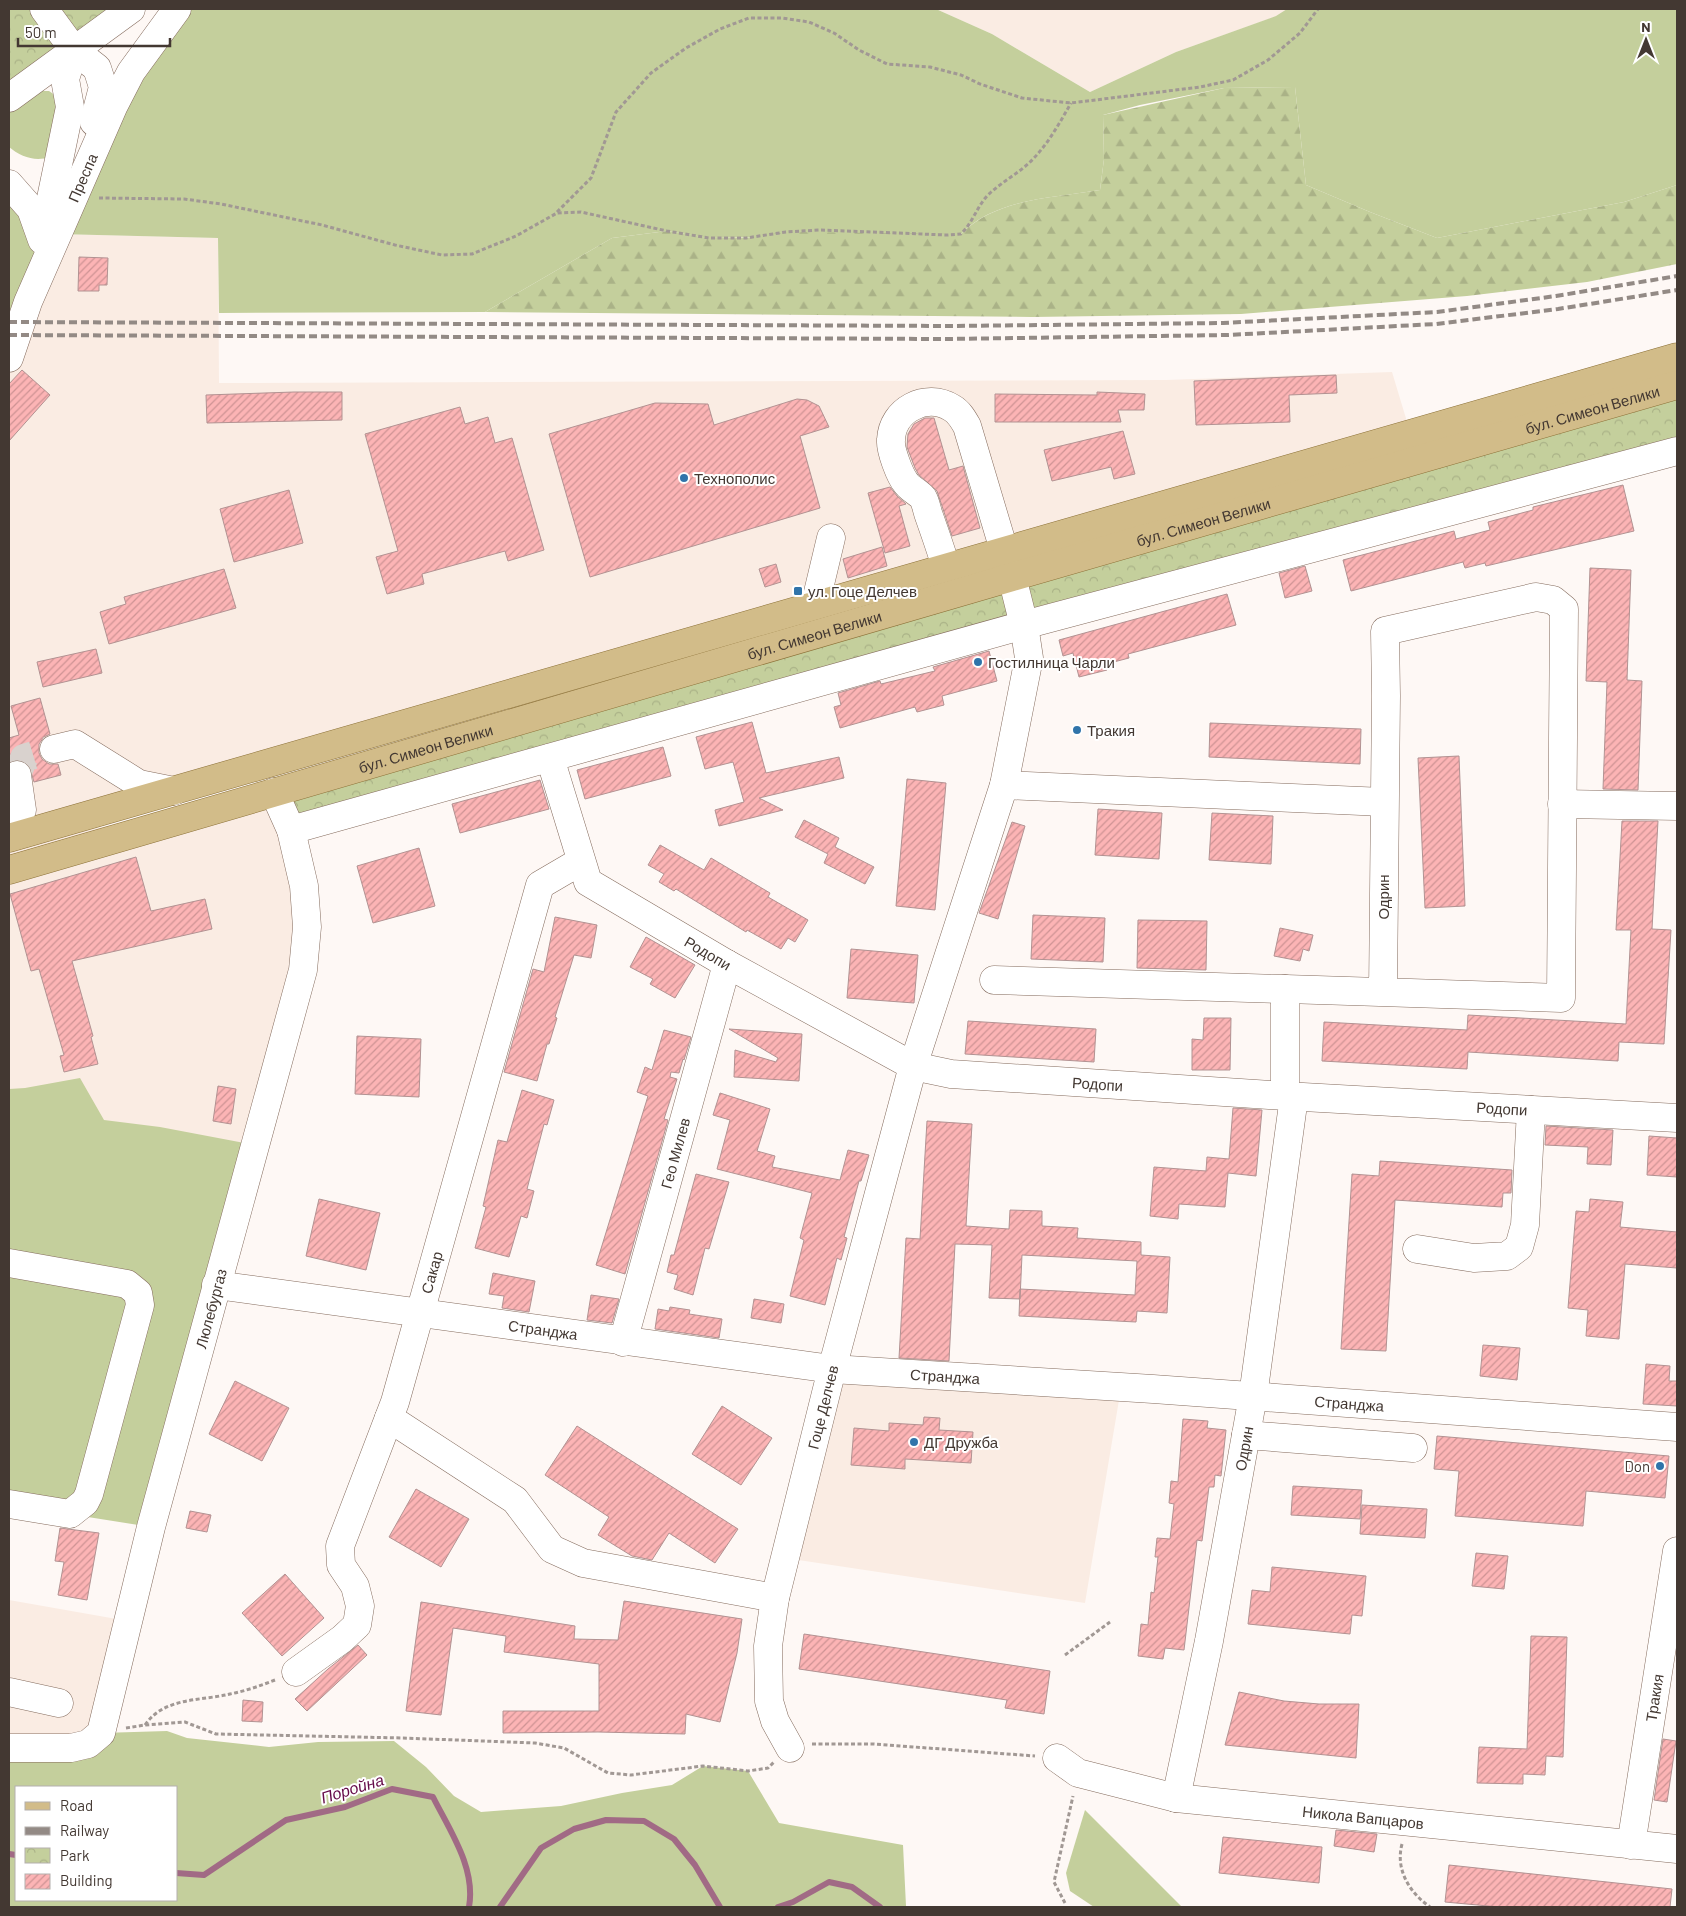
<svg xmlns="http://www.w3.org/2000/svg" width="1686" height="1916" viewBox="0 0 1686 1916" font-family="Barlow,sans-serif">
<defs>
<pattern id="forest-firs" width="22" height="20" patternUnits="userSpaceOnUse" patternTransform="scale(1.25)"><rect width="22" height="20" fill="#c4cf9c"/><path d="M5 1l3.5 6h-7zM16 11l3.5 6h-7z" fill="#aab287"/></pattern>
<pattern id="park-crowns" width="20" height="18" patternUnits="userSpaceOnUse" patternTransform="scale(1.25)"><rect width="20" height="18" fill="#c4cf9c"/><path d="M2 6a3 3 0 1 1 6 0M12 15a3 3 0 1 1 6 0" fill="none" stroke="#aab287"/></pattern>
<pattern id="building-hatch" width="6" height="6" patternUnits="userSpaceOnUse" patternTransform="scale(1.25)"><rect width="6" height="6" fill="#fcb4b5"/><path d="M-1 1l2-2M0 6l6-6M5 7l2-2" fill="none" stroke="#ce9394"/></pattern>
</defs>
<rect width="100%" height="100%" fill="#fef8f5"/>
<g fill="#faece3">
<path d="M936,9H1287L1277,16L1176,52L1090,92L992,34Z"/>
<path d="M57,234L218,238L219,383L1166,380L1392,372L1411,435L9,838V358Z"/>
<path d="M274,792L307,927L216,1285L12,1505L9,1525V846Z"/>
<path d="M832,1369L1121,1388L1085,1603L785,1558Z"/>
<path d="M9,1600L128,1621L101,1733L9,1748Z"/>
</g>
<g fill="#c4cf9c" fill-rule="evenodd">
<path d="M187,9H936L992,34L1090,92L1176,52L1276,16L1287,9H1677V185L1624,202L1437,238L1370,212L1306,185L1295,87L1224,88L1140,105L1103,115L1104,159L1100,190C1054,198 996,198 961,234L709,238L667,231L612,238L485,312L219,313L218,238L57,234L25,313L9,312V184L57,233L114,105Z"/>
<path d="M32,91H49L62,100L50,157C35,162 21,157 9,147V106Z"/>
<path d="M80,1078L104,1120L160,1127L255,1145L151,1527L12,1505L9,1525V1089L25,1088Z"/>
<path d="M167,1731L187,1738L269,1747L318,1742L394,1741L426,1767L454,1796L481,1812L561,1806L622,1793L672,1785L703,1766L748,1771L779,1823L903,1845L906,1906L910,1907H9V1748L101,1733ZM16,1787H176V1900H16Z"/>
<path d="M1085,1810L1182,1907H1094L1070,1891L1066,1873Z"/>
</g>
<path fill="url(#forest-firs)" d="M1295,87L1306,185L1370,212L1437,238L1624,202L1677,185V264L1587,282L1467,296L1241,314L1032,317L485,312L612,238L667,231L709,238H746L786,232L961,234C997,198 1053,198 1100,190L1104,159L1103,115L1224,88Z"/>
<g fill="url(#park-crowns)">
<path d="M9,9H131L9,98Z"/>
<path d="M1677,385V451L291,830L274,792Z"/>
</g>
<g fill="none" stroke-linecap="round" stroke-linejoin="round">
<g stroke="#a16a85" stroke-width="6">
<path d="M9,1854L16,1855"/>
<path d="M176,1873L204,1875L286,1820L345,1807L392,1789L433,1797C450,1831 476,1868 469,1907"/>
<path d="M500,1907L541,1848L574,1829L606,1820L644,1821L674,1839L695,1865L720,1907"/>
<path d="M778,1907L793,1902L829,1882L852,1887L880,1907"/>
</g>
</g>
<g fill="url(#building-hatch)" stroke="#b29292">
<path d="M79,257L108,258L107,285H99V291H78Z"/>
<path d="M22,370L50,395L9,441V384Z"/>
<path d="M1336,375L1337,393L1289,395L1290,422L1196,425L1194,381Z"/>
<path d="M294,392H342V420L207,423L206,395Z"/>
<path d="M1097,392L1145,394L1144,410H1118L1121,422H995V394L1097,395Z"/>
<path d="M797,399L807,400L819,406L829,427L800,436L820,508L590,577L549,434L655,403L708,404L714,425Z"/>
<path d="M460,407L465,424L488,417L495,443L512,438L544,550L508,561L505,551L422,574L424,584L387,594L376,557L398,551L365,434Z"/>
<path d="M925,418H934L949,470L963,466L980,528L952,536L937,491L919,475L915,468L907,447L908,434L914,424Z"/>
<path d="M1123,431L1135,474L1114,479L1111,467L1052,481L1044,450Z"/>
<path d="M1623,485L1634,531L1486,566L1485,563L1465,568L1463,562L1351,591L1343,560L1454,531L1456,539L1490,530L1488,522L1533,510V507Z"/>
<path d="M890,487L897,496L906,504L899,506L910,546L885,553L868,493Z"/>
<path d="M289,490L303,543L234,562L220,509Z"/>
<path d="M882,547L887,566L848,578L843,559Z"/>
<path d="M776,564L781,582L765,587L759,569Z"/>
<path d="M1305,566L1312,591L1285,598L1279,573Z"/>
<path d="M1590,568L1631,570L1627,680L1642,681L1638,790L1603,789L1607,682L1586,681Z"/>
<path d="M224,569L236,608L109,644L100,612L126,604L124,597Z"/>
<path d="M1227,594L1236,625L1128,654L1129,658L1106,664L1107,670L1079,677L1073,653L1063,656L1059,640Z"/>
<path d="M96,649L102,673L43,687L37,662Z"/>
<path d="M989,651L997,681L942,696L944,705L917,712L915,707L840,728L834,707L841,705L838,693L880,681L881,684L935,671L933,667Z"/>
<path d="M40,698L50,734L44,737L39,744V753L42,759L49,764H58L61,775L34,782L29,765L22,760H15L9,762V738L19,735L11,706Z"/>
<path d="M752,722L766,773L839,757L844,778L759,798L783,810L719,826L715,810L744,802L733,762L705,769L696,737Z"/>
<path d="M1210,723L1361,729L1360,764L1209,757Z"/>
<path d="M663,747L671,776L585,799L577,770Z"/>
<path d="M1459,756L1465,906L1425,908L1418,758Z"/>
<path d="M907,779L946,783L935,910L896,906Z"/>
<path d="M540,780L549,809L460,833L452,804Z"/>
<path d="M1098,809L1162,813L1159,859L1095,855Z"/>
<path d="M1212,813L1273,816L1271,864L1209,860Z"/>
<path d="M804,820L839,838L835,847L874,867L865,884L824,863L828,854L795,837Z"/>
<path d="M1622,821H1658L1652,929L1671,930L1664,1044L1619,1042L1618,1061L1468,1052L1467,1069L1322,1061L1324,1022L1467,1030L1468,1015L1626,1024L1631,930H1616Z"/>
<path d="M1012,822L1025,826L998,919L979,913Z"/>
<path d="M660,845L704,870L711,858L770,893L768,897L808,920L795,942L788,938L781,949L747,930L746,932L676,889L674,891L659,882L664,874L648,865Z"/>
<path d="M419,848L435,906L373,923L357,866Z"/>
<path d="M136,857L151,911L205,899L212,929L72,961L93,1036L91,1037L98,1064L64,1072L60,1056L64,1055L39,969L31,971L10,894Z"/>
<path d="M1033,915L1105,918L1103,962L1031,959Z"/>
<path d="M555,917L597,925L591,958L574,955L555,1017L557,1018L549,1044H547L537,1081L504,1072L533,969L544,972Z"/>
<path d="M1138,920L1207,921L1206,970L1137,968Z"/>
<path d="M1280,928L1313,935L1309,951L1303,949L1300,961L1274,956Z"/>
<path d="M646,937L695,965L675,998L650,984L653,979L630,967Z"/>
<path d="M851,949L918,955L914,1003L847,998Z"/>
<path d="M1204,1018H1231L1230,1070H1192V1039L1203,1040Z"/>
<path d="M968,1021L1096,1029L1094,1062L965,1054Z"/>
<path d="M729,1029L802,1034L799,1081L734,1077L735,1050L776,1062L778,1058Z"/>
<path d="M664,1030L691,1037L684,1060L683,1059L679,1073L671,1072L670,1077L677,1079L664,1119L668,1120L625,1274L596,1265L648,1096L637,1092L645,1067L652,1070Z"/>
<path d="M357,1036L421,1039L419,1097L355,1094Z"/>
<path d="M218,1086L236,1089L231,1124L213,1121Z"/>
<path d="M522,1090L554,1100L547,1125L544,1124L527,1189L534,1191L527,1218L521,1216L509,1257L475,1248L486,1207L483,1206L498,1140L507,1142Z"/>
<path d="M720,1093L770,1109L757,1151L775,1156L772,1167L840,1180L848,1150L869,1155L861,1181H859L844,1237L847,1238L841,1260L837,1258L825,1305L790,1296L804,1240L800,1238L812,1193L717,1169L730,1120L713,1115Z"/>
<path d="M1233,1108L1262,1110L1256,1176L1228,1173L1225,1207L1179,1204L1178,1219L1150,1216L1154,1167L1206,1171L1207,1157L1229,1159Z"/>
<path d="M927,1121L972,1124L966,1226L1009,1229L1010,1210L1042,1211V1226L1078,1228L1077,1238L1141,1242V1255L1170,1257L1167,1313L1137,1311L1136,1322L1019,1316L1020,1289L1135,1295L1137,1261L1022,1255L1020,1299L989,1298L992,1245L955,1244L949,1361L899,1358L906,1238L920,1239Z"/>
<path d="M1546,1126L1613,1130L1611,1165L1587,1164L1588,1147L1545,1145Z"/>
<path d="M1649,1136L1677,1138V1177L1647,1175Z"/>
<path d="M1380,1161L1512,1170L1511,1193H1503L1502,1207L1395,1200L1386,1351L1341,1349L1352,1174L1379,1176Z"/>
<path d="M696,1174L729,1182L709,1249L705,1248L693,1295L674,1289L678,1275L667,1272L671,1255H674Z"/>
<path d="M319,1199L380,1213L366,1270L306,1256Z"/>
<path d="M1590,1199L1623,1202L1620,1227L1677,1232V1268L1625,1264L1619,1339L1586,1336L1588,1310L1568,1308L1576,1211L1589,1212Z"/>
<path d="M493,1273L535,1281L529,1312L502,1308L504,1296L489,1294Z"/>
<path d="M591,1295L619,1299L612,1323L587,1320Z"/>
<path d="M754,1299L784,1304L781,1323L751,1318Z"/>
<path d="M670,1307L690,1310L689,1314L722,1319L719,1338L655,1329L658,1309L669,1311Z"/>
<path d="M1483,1345L1520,1348L1517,1380L1480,1376Z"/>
<path d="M1646,1364L1670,1366L1669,1381H1677V1406L1643,1404Z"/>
<path d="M235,1381L289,1408L262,1461L209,1434Z"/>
<path d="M722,1406L772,1438L741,1485L692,1454Z"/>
<path d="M924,1417L940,1418L939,1430L973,1432L971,1463L905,1459V1469L851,1465L854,1428L889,1431V1423L923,1425Z"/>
<path d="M1183,1419L1208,1421L1207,1428L1226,1430L1221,1476L1215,1475L1214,1487H1209L1202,1541L1197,1540L1184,1650L1165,1648L1163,1659L1138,1656L1141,1624L1148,1625L1151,1592L1154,1593L1158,1557H1155L1157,1538L1170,1539L1174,1504L1169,1503L1171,1481L1178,1482Z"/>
<path d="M577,1426L738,1529L715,1563L669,1533L652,1560L632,1556L598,1535L609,1517L545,1475Z"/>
<path d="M1437,1436L1669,1456L1665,1498L1586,1491L1583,1526L1455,1516L1459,1471L1434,1469Z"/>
<path d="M1293,1486L1362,1490L1360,1519L1291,1515Z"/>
<path d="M416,1489L469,1519L441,1567L389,1537Z"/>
<path d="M1362,1505L1427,1509L1425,1538L1360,1534Z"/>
<path d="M190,1511L211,1515L207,1532L186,1528Z"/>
<path d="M60,1528L99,1533L87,1600L58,1595L64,1562L55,1561Z"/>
<path d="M1476,1553L1508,1556L1504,1589L1472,1586Z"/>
<path d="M1272,1567L1366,1576L1362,1616L1352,1615L1350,1634L1248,1624L1252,1590L1270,1592Z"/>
<path d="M285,1574L324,1618L282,1656L242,1613Z"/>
<path d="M624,1601L742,1619L737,1653L720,1722L686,1714L685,1734L598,1732L503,1733V1711H599V1664L504,1652L506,1636L453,1628L441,1715L406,1711L421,1602L575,1626L574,1639L618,1640Z"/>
<path d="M804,1634L1050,1671L1044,1714L1005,1708L1007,1700L799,1669Z"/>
<path d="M1531,1636L1567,1637L1563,1757L1546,1756L1545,1775L1523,1774V1784L1477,1783L1479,1747L1527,1749Z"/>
<path d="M358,1645L367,1655L307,1711L295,1699L328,1669Z"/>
<path d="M1239,1692L1284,1701L1319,1704H1359L1356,1758L1225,1745Z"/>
<path d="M243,1700L263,1702L262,1722L242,1721Z"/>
<path d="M1663,1739L1676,1741L1667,1802L1654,1800Z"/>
<path d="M1336,1830L1377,1834L1374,1852L1334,1846Z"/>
<path d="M1223,1837L1322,1847L1319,1883L1219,1873Z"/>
<path d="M1449,1865L1672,1889L1670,1907H1499L1445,1902Z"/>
</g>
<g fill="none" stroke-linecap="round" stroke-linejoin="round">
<path stroke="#d9d2ce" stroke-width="28" stroke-dasharray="28 14" stroke-linecap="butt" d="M17,775L24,758L54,749"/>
<g stroke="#856c5e" stroke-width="29">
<g id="minor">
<path d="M44,9L74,50L97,68L103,87L94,122"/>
<path d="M9,98L131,9"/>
<path d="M9,184L31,209L42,240"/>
<path d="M43,237L70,107L65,79L74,50"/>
<path id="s1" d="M9,358L28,302L114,105L131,72L177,9"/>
<path d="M815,605L831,538"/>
<path d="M54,749L75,744L139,784L174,791"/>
<path id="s2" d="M550,758L588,882L727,964L913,1066L951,1074L1285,1096L1677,1118"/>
<path d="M1004,785L1384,802"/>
<path d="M1562,804L1677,806"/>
<path d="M291,830L1024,625L1677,451"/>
<path d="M9,831L22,810L17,775"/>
<path d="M994,980C1183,985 1372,992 1561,998L1564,609L1553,600L1536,597L1385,631L1386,696L1383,992"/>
<path d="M1285,1096V989"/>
<path d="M1417,1249L1474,1258L1507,1256L1519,1247L1525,1225L1531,1110"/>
<path d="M9,1263L127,1284L138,1293L140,1305L89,1494L85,1502L70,1514L9,1504"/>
<path id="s3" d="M216,1285L832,1369L1153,1389L1677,1427"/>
<path id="s4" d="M623,1342L727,964"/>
<path d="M389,1418L515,1500L552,1549L583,1563L775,1598"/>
<path d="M1246,1435L1413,1448"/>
<path id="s5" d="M296,1672L342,1639L357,1625L360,1606L355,1586L341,1565L340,1546L395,1402L540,885L581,861"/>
<path d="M9,1692L59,1703"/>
<path id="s6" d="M9,1748H71L88,1744L101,1733L151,1527L303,970L307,927L304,886L291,830L274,792"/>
<path id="s7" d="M790,1748L775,1721L769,1701L768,1646L775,1598L832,1369L913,1066L1004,785L1029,658L1024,625L1012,577L967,426C963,419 959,412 952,408C926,392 892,410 891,440C890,450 900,476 906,483C910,489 918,492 923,498C926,503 927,511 929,516C935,533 941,550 946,567"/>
<path id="s8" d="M1057,1758L1078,1773L1176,1798L1677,1849"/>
<path id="s9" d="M1176,1798L1209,1641L1253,1396L1294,1097"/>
<path id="s10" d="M1631,1845L1677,1551"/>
</g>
</g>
<g stroke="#8c7138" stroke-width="29">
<g id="major">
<path d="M9,838L1677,357"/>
<path id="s11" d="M9,870L1012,577L1677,385"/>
</g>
</g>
<g stroke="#a19894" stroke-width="3" stroke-dasharray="4 2.5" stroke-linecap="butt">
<path d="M99,198L184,199L221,204L322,225L395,245L442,255L472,254L516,236L557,213L581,212L667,231L709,238H746L786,232L820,230L947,235L961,234C973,222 977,207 987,196C1000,183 1016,175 1029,163C1047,146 1059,124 1071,103"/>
<path d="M557,212L591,178L616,112L651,73L686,48L720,29L749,18H782L809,22L834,33L859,50L887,64L930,67L961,75L980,84L1022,98L1071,103L1200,87L1233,80L1268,60L1300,33L1318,9"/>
<path d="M1065,1655L1110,1622"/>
<path d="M145,1725C164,1697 201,1701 230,1694C245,1691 260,1686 275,1680"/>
<path d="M126,1728L145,1725L185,1722L216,1734L403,1738L535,1743L564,1748L608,1773L631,1775L703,1766L748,1771L768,1768L774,1762"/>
<path d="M812,1744H874L1035,1756"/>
<path d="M1402,1844C1395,1870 1410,1893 1430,1907"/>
<path d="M1065,1903L1054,1882L1073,1796"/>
</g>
<use href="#minor" stroke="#fff" stroke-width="28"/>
<use href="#major" stroke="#d2bc89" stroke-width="28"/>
<g stroke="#938a85" stroke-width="4" stroke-dasharray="8 4" stroke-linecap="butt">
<path d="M9,322L953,326L1223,323L1437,312L1556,296L1677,276"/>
<path d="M9,335L946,339L1228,335L1436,324L1558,309L1677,290"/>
</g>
</g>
<g fill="#3074aa" stroke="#fff" stroke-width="2">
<circle cx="684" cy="478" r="5"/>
<rect x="793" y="586" width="10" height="10" rx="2.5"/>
<circle cx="978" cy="662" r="5"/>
<circle cx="1077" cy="730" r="5"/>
<circle cx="914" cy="1442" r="5"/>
<circle cx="1660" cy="1466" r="5"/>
</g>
<g text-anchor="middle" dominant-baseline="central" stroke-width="4" stroke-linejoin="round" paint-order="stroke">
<g font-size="15" fill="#433832" stroke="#fff">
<text stroke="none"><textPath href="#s1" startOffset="195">Преспа</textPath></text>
<text stroke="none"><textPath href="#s11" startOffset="1649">бул. Симеон Велики</textPath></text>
<text stroke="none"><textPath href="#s11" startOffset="1244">бул. Симеон Велики</textPath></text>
<text stroke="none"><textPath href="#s11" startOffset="839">бул. Симеон Велики</textPath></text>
<text stroke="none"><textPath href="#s11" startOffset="434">бул. Симеон Велики</textPath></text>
<text transform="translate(1383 897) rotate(-90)">Одрин</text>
<text stroke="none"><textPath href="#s2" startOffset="269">Родопи</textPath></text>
<text stroke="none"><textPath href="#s2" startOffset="689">Родопи</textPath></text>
<text stroke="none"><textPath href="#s2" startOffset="1094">Родопи</textPath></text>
<text stroke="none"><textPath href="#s4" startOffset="196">Гео Милев</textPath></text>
<text stroke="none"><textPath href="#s5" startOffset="450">Сакар</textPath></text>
<text stroke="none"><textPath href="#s6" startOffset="535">Люлебургаз</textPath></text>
<text stroke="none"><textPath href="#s3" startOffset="330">Странджа</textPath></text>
<text stroke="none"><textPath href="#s3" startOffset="735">Странджа</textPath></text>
<text stroke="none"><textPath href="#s3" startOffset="1140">Странджа</textPath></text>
<text stroke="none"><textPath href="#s7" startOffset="352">Гоце Делчев</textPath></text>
<text stroke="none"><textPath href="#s9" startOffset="356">Одрин</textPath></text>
<text stroke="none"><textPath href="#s10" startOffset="149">Тракия</textPath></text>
<text stroke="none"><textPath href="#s8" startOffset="315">Никола Вапцаров</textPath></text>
</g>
<g font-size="15" fill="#433832" stroke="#fff" text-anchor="start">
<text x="694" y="478">Технополис</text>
<text x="808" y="591">ул. Гоце Делчев</text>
<text x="988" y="662">Гостилница Чарли</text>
<text x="1087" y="730">Тракия</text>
<text x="924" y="1442">ДГ Дружба</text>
<text x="1650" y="1466" text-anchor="end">Don</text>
</g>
<g font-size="16" font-style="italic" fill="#650b49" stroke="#fff">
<text transform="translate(352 1788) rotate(-17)">Поройна</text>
</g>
</g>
<rect width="1686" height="1916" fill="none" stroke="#433832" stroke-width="20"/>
<rect x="15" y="1786" width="162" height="115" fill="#ffffff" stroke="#b4afad"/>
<rect x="25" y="1802" width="25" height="8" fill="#d2bc89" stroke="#b4afad"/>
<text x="60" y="1811" font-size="15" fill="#433832">Road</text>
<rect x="25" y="1827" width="25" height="8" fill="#938a85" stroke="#b4afad"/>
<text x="60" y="1836" font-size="15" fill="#433832">Railway</text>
<rect x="25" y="1848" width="25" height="15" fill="url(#park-crowns)" stroke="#b4afad"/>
<text x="60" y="1861" font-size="15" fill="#433832">Park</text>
<rect x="25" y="1874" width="25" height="15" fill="url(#building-hatch)" stroke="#b4afad"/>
<text x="60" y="1886" font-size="15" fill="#433832">Building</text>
<g transform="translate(1646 40)" stroke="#ffffff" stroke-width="4" paint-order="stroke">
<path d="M0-4L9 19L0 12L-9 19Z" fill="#433832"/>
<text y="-8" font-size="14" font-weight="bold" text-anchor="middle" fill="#433832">N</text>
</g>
<path d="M18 38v8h152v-8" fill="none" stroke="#433832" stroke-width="2.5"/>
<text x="25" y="38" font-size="15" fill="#433832" stroke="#ffffff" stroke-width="4" paint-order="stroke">50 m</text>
</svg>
